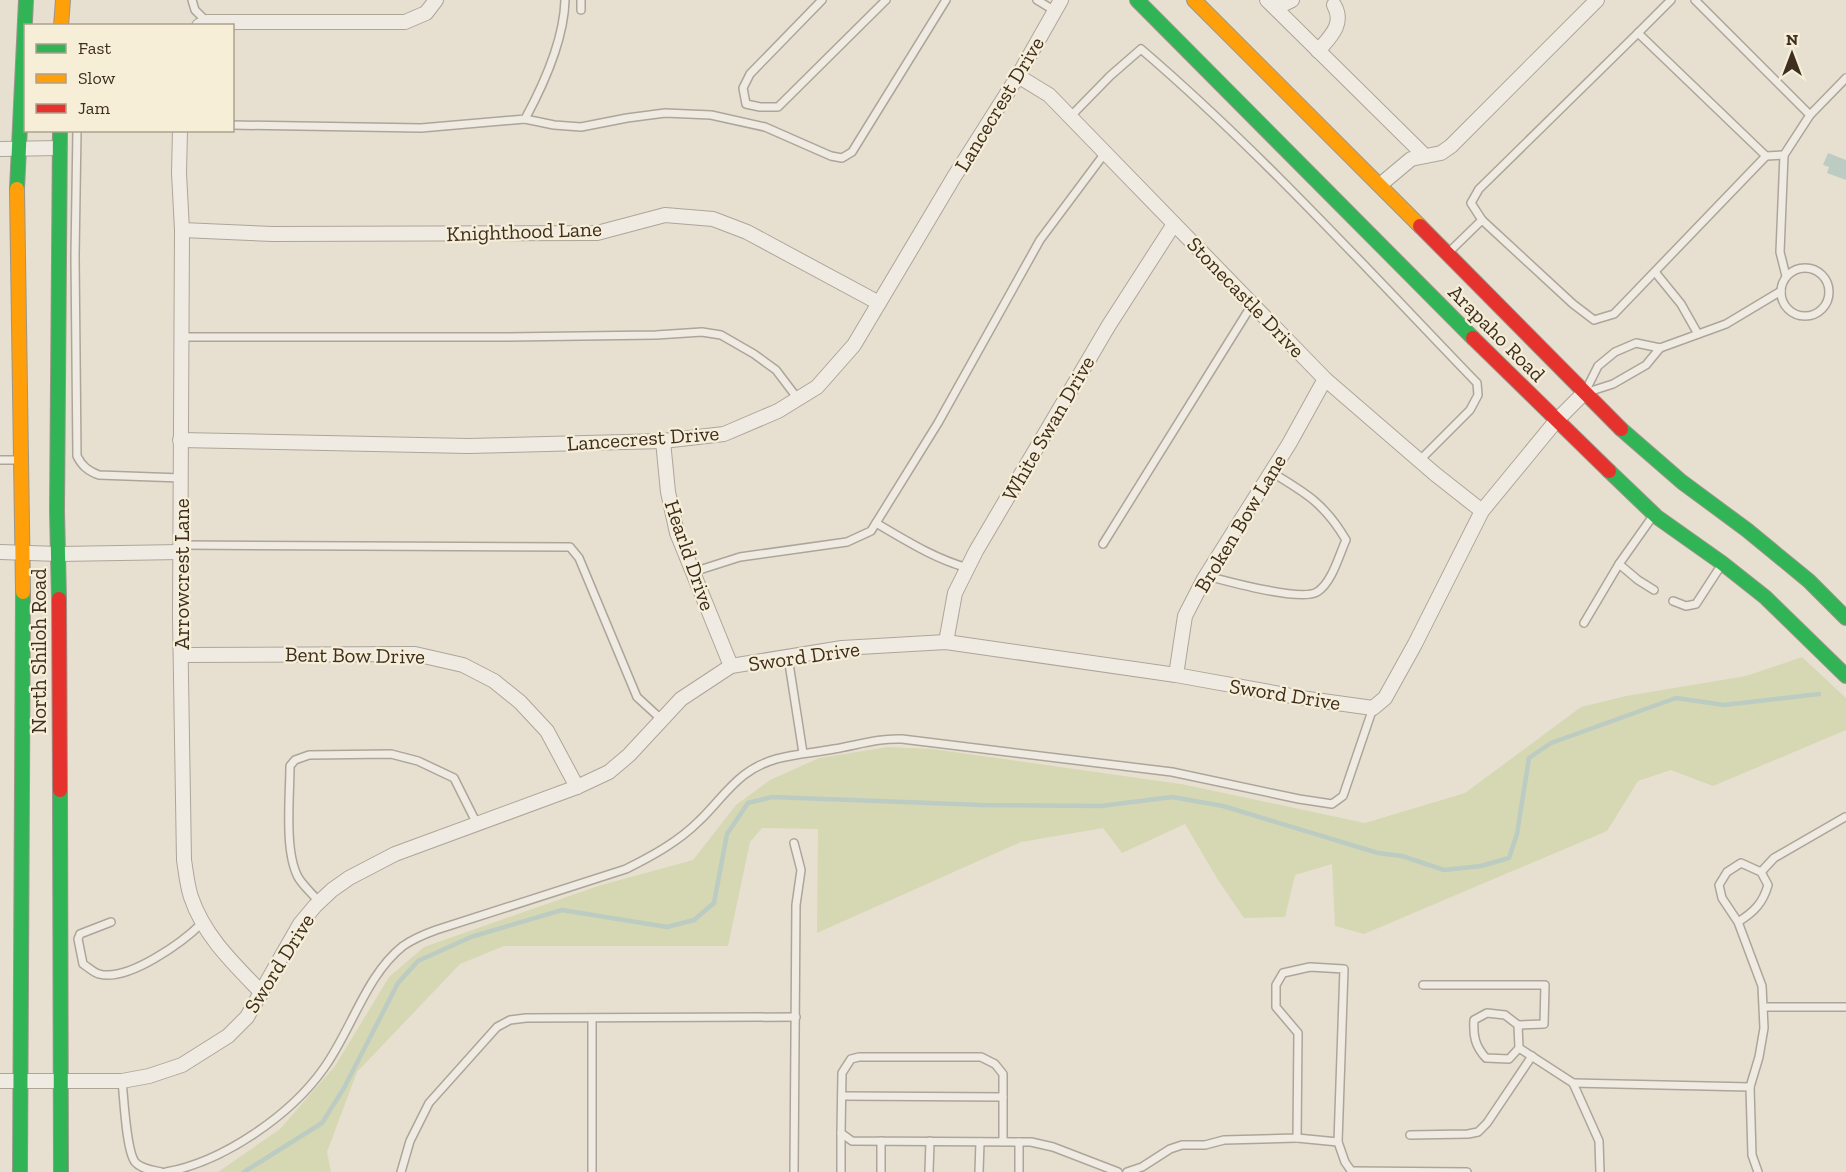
<svg xmlns="http://www.w3.org/2000/svg" width="1846" height="1172" viewBox="0 0 1846 1172" font-family="'Zilla Slab',serif">
<rect width="100%" height="100%" fill="#e7e0d1"/>
<path fill="#d6d7b3" d="M1802,657L1846,698V730L1713,786L1671,770L1638,781L1607,831L1364,934L1335,926L1332,864L1295,875L1285,917L1244,918L1218,880L1185,824L1122,853L1103,828L1021,842L817,933L818,829L762,828L750,842L728,946H504L460,964L357,1072L327,1152L331,1172H218L280,1129L335,1066L389,977L424,947L598,886L693,860L736,805L770,780L819,758L888,747L932,749L1181,784L1365,823L1465,793L1581,707L1626,696L1746,676Z"/>
<path fill="#bcccc2" d="M1828,153L1846,160V180L1827,173L1829,167L1823,165Z"/>
<g fill="none" stroke-linecap="round" stroke-linejoin="round">
<path stroke="#bcccc2" stroke-width="4.5" d="M244,1172L322,1123L344,1088L398,983L418,961L471,937L562,910L667,927L694,920L714,903L727,834L748,803L772,797L982,805L1101,806L1172,797L1223,806L1378,853L1402,856L1444,870L1481,866L1509,858L1517,834L1529,758L1551,743L1676,698L1724,705L1819,694"/>
<g stroke="#ada599" stroke-width="10">
<g id="lane">
<path d="M192,0L195,10L207,22"/>
<path d="M822,0L750,74L743,88L746,104L760,107H778L886,0"/>
<path d="M1037,0L1055,11"/>
<path d="M1671,0L1638,33L1766,156L1784,155"/>
<path d="M1695,0L1810,115"/>
<path d="M581,10V0"/>
<path d="M1638,33L1479,189L1471,203L1482,220L1573,304L1594,320L1614,314L1766,156"/>
<path d="M1070,117L1110,76L1141,49C1260,151 1368,270 1477,383L1478,395L1470,410L1420,460"/>
<path d="M525,119L554,125L581,127L627,118L665,113L711,115L765,127L831,156L842,158L852,152L946,0"/>
<path d="M232,125L421,128L525,119C544,84 564,39 565,0"/>
<path d="M77,130L75,256L77,456C82,466 88,471 99,475L181,478"/>
<path d="M1448,253L1482,220"/>
<circle cx="1805" cy="292" r="24"/>
<path d="M1655,272L1681,304L1698,334"/>
<path d="M1786,276L1780,252L1784,155L1810,115L1846,78"/>
<path d="M181,337H507L656,335L702,332L721,335L754,354L776,370L798,399"/>
<path d="M1586,390L1598,366L1615,352L1636,343L1660,348L1726,324L1781,291"/>
<path d="M1588,392L1613,384L1646,365L1660,348"/>
<path d="M0,460H21"/>
<path d="M1653,516L1619,564L1638,580L1654,590"/>
<path d="M876,523C905,540 935,559 968,568"/>
<path d="M1103,544L1253,303"/>
<path d="M181,545L570,547L579,558L637,697L661,719"/>
<path d="M693,572L740,557L847,542L871,531L938,423L1040,240L1105,153"/>
<path d="M1207,576C1227,581 1300,602 1317,592C1332,583 1339,555 1346,540C1325,504 1306,493 1271,472"/>
<path d="M1673,601L1686,606L1696,604L1722,564"/>
<path d="M1584,623L1619,564"/>
<path d="M788,657L803,753"/>
<path d="M1761,872L1774,858L1845,817"/>
<path d="M319,902C313,894 303,886 298,877C284,851 290,796 290,766L295,760L309,755L391,754L418,761L454,778L477,824"/>
<path d="M111,922L80,934L78,939L83,964C88,967 94,973 99,974C128,982 183,942 202,923"/>
<path d="M1738,922C1754,912 1763,903 1768,885L1761,872L1741,863L1727,872L1719,885L1722,898L1738,922L1762,986L1764,1028L1759,1057L1750,1087L1752,1155L1758,1172"/>
<path d="M1423,985H1545L1544,1024L1518,1025"/>
<path d="M1764,1007H1846"/>
<path d="M1487,1013L1505,1015L1518,1025L1519,1048L1509,1059L1486,1058C1475,1046 1473,1036 1474,1020Z"/>
<path d="M592,1018V1172"/>
<path d="M1519,1048L1573,1083L1599,1141L1600,1172"/>
<path d="M122,1081C124,1098 126,1150 135,1162C141,1169 152,1170 161,1172"/>
<path d="M1573,1083L1750,1087"/>
<path d="M842,1096L1003,1097"/>
<path d="M1410,1135L1468,1134L1478,1132L1487,1123L1532,1056"/>
<path d="M1297,1138L1338,1142"/>
<path d="M1003,1142V1074L995,1064L981,1057H859L851,1059L842,1073L841,1133L852,1141L1031,1142L1053,1147L1118,1172"/>
<path d="M1352,1171L1467,1172"/>
<path d="M166,1172C223,1162 291,1115 324,1068C351,1031 366,975 403,946C413,939 425,934 436,930L626,869C652,856 678,842 699,821C714,807 727,788 744,775C771,754 802,755 834,749C858,745 878,738 902,739L1172,772L1299,799L1332,804L1343,796L1373,708"/>
<path d="M401,1172L410,1141L429,1103L497,1027L510,1020L526,1018L796,1017"/>
<path d="M794,1172L796,905L801,870L794,843"/>
<path d="M841,1172V1133"/>
<path d="M881,1172V1141"/>
<path d="M929,1172L930,1141"/>
<path d="M979,1172L980,1142"/>
<path d="M1019,1172V1142"/>
<path d="M1127,1172L1142,1167L1170,1149L1182,1145H1205L1224,1140L1297,1138L1298,1033L1276,1007V985L1283,973L1310,967L1344,969L1338,1142L1345,1162L1352,1172"/>
</g>
</g>
<g stroke="#ada599" stroke-width="16">
<g id="street">
<path d="M1267,0L1425,156"/>
<path d="M1276,8L1292,0"/>
<path d="M199,26L207,22H405L426,13L436,0"/>
<path d="M1318,51C1330,37 1345,24 1334,5"/>
<path d="M1018,76L1049,95L1325,379L1435,474L1482,511"/>
<path d="M180,130L179,173L182,230L180,617L184,860C186,872 187,885 191,897C204,936 234,964 262,993"/>
<path d="M0,149L60,148"/>
<path d="M1380,185L1411,159L1441,153L1451,146L1597,0"/>
<path d="M182,230L273,234L597,233L665,215L713,219L747,232L879,303"/>
<path d="M180,440L468,446L663,441L724,434L778,411L817,387L854,345L954,177L1018,76L1061,0"/>
<path d="M663,441L668,492L677,533L731,666"/>
<path d="M0,552L59,554L181,552"/>
<path d="M946,642L955,593L976,551L1109,325L1174,224"/>
<path d="M181,655L415,654L463,665L494,681L520,702L547,731L577,787"/>
<path d="M1176,675L1185,616L1204,579L1289,444L1325,379"/>
<path d="M0,1081H122L149,1076L182,1065L228,1036L247,1017L300,924L315,906L332,890L349,878L395,854L577,787L609,772L629,755L681,699L731,666L842,648L946,642L1176,675L1308,699L1373,708L1385,698L1415,644L1482,511L1556,421L1585,392"/>
</g>
</g>
<g stroke="#9c958a" stroke-width="16">
<g id="fast">
<path d="M1137,0L1473,338"/>
<path d="M17,189L26,0"/>
<path d="M1621,429L1682,482L1747,530L1809,581L1846,618"/>
<path d="M1609,471L1657,517L1722,563L1765,597L1846,676"/>
<path d="M59,599L57,511L60,130"/>
<path d="M60,790L61,1172"/>
<path d="M20,1172L23,592"/>
</g>
</g>
<g stroke="#9c958a" stroke-width="16">
<g id="slow">
<path d="M1194,0L1420,226"/>
<path d="M61,26L63,0"/>
<path d="M17,189L23,592"/>
</g>
</g>
<g stroke="#9c958a" stroke-width="16">
<g id="jam">
<path d="M1420,226L1621,429"/>
<path d="M1473,338L1609,471"/>
<path d="M59,599L60,790"/>
</g>
</g>
<use href="#lane" stroke="#efebe3" stroke-width="7"/>
<use href="#street" stroke="#efebe3" stroke-width="14"/>
<use href="#fast" stroke="#30b455" stroke-width="14"/>
<use href="#slow" stroke="#ff9f0a" stroke-width="14"/>
<use href="#jam" stroke="#e5322d" stroke-width="14"/>
</g>
<g text-anchor="middle" dominant-baseline="central" stroke-width="4.5" stroke-linejoin="round" paint-order="stroke">
<g font-size="21" fill="#3d2e20" stroke="#f7eed8">
<text transform="translate(999 104) rotate(-59)">Lancecrest Drive</text>
<text transform="translate(524 231) rotate(-2)">Knighthood Lane</text>
<text transform="translate(1246 297) rotate(46)">Stonecastle Drive</text>
<text transform="translate(1497 333) rotate(45)">Arapaho Road</text>
<text transform="translate(1048 428) rotate(-60)">White Swan Drive</text>
<text transform="translate(643 438) rotate(-4)">Lancecrest Drive</text>
<text transform="translate(1240 523) rotate(-59)">Broken Bow Lane</text>
<text transform="translate(690 555) rotate(71)">Hearld Drive</text>
<text transform="translate(181 574) rotate(-90)">Arrowcrest Lane</text>
<text transform="translate(38 651) rotate(-90)">North Shiloh Road</text>
<text transform="translate(355 655) rotate(1)">Bent Bow Drive</text>
<text transform="translate(804 656) rotate(-8)">Sword Drive</text>
<text transform="translate(1285 694) rotate(9)">Sword Drive</text>
<text transform="translate(279 963) rotate(-58)">Sword Drive</text>
</g>
</g>
<rect x="24" y="24" width="210" height="108" fill="#f7eed8" stroke="#ada18e" stroke-width="1.5"/>
<rect x="36" y="44" width="30" height="9" fill="#30b455" stroke="#ada18e" stroke-width="1.5"/>
<text x="78" y="54" font-size="18" fill="#3d2e20">Fast</text>
<rect x="36" y="74" width="30" height="9" fill="#ff9f0a" stroke="#ada18e" stroke-width="1.5"/>
<text x="78" y="84" font-size="18" fill="#3d2e20">Slow</text>
<rect x="36" y="104" width="30" height="9" fill="#e5322d" stroke="#ada18e" stroke-width="1.5"/>
<text x="78" y="114" font-size="18" fill="#3d2e20">Jam</text>
<g transform="translate(1792 54)" stroke="#f7eed8" stroke-width="4.5" paint-order="stroke">
<path d="M0-4.5L10 22L0 15L-10 22Z" fill="#3d2e20"/>
<text y="-9" font-size="16" font-weight="bold" text-anchor="middle" fill="#3d2e20">N</text>
</g>
</svg>
